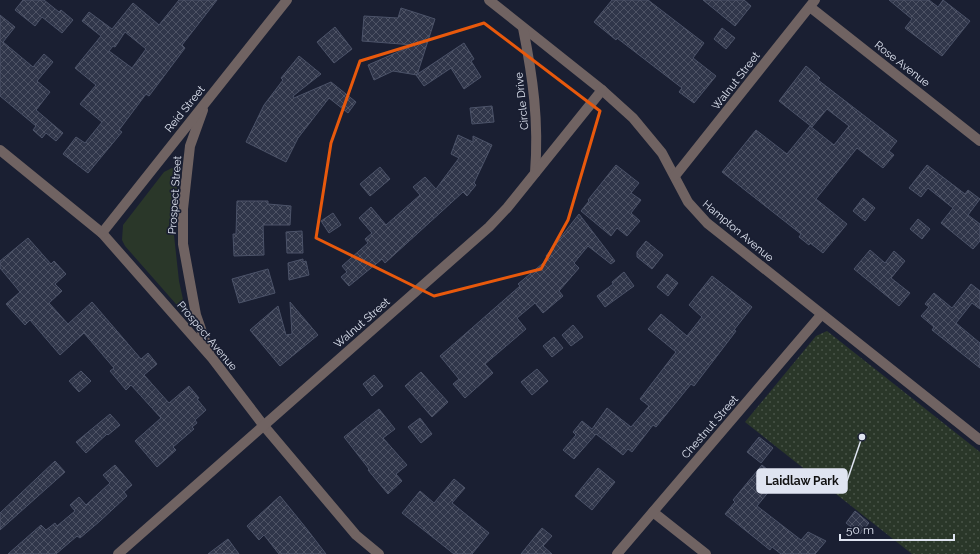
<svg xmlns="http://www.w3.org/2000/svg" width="980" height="554" viewBox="0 0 980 554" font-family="Raleway,sans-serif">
<defs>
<pattern id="park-dots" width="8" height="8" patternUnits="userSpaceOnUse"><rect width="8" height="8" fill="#2a3729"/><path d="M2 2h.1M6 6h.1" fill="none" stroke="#485448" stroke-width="1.8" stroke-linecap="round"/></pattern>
<pattern id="building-cross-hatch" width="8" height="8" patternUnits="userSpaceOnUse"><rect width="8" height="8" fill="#30364a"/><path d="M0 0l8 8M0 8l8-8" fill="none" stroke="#4e5365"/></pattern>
</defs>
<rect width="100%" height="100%" fill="#1a1f32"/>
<path fill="#2a3729" d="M172,168L176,169L178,173L174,235L179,281L186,313L183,312L125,246L122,240L123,225L164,172Z"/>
<path fill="url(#park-dots)" d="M827,331L980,452V554H912L745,422L816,336Z"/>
<g fill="url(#building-cross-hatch)" stroke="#4c5369" fill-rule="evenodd">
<path d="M23,0H44L59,12L61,10L73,20L62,33L42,17L35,26L15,10Z"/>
<path d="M179,0H217L182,45L185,48L149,96L146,94L119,130L122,132L88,173L63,154L76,137L85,143L102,122L80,104L96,85L75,68L101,36L82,21L89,12L112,29L133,3L159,25ZM125,32L146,49L132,68L109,51L113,46L115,47Z"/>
<path d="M612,0H648L704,43L693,58L716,76L694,103L679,92L682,88L617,38L616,40L594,22Z"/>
<path d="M703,0H744L751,6L735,26Z"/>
<path d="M889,0H929L938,7L943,0L970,21L942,56L905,28L912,19Z"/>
<path d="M401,8L435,19L417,75L393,71L374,80L368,65L414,45L362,41L364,16L398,18Z"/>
<path d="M0,15L15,27L3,42L33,67L44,54L53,62L37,81L50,92L36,110L63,133L56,141L46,133L42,138L33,130L36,126L0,96Z"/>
<path d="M335,27L352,49L334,63L317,42Z"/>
<path d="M722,28L735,38L726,49L714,39Z"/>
<path d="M464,43L474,59L471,61L481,77L464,89L451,68L424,86L416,75Z"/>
<path d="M299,56L321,74L293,96L294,98L331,82L356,102L348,113L329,98L298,138L286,162L246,142L264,105L283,80L281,78Z"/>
<path d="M806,66L820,78L818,80L897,141L889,151L894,155L883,168L857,148L816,199L847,224L823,253L810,243L809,245L799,237L801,234L722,172L756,130L787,154L810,126L834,145L849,126L827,109L812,127L779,101Z"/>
<path d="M492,106L494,122L472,124L470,108Z"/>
<path d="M458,135L473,142V136L492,145L474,183L476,185L467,196L463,192L385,263L382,259L349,286L341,277L347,272L342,266L368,243L365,239L372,233L359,218L371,207L386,225L420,195L413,187L425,177L436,189L459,158L451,154Z"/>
<path d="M616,165L639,183L631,193L641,200L631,213L640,221L627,236L617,228L611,236L581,211L589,201L588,200Z"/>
<path d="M927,165L965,194L968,190L980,199L968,215L980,224V241L973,249L941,223L953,208L928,188L921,197L909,188Z"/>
<path d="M380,167L390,179L370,196L360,184Z"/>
<path d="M863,198L875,208L865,221L853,211Z"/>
<path d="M237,201H268V204L291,206L290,225H263L264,255L234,256L233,234H236Z"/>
<path d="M333,213L341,225L329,233L321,221Z"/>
<path d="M579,214L615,261L611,264L588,246L574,263L579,268L559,291L563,296L543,313L535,303L517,318L526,329L485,364L493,373L465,398L453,384L459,379L440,356L520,286L518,284L548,259L546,256Z"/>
<path d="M918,219L930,229L922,239L910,229Z"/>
<path d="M302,231L303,253H287L286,232Z"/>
<path d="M28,238L51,264L54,261L66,274L55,284L62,291L49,303L68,324L92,302L141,359L148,353L157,364L144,375L169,403L189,386L199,398L197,399L206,410L195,420L197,423L192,427L194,429L173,447L176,450L157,467L135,441L161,418L131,385L126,390L110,371L114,368L84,333L60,355L30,320L25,325L6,304L20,292L0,268V261Z"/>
<path d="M646,241L663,255L652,269L637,257V252Z"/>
<path d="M870,250L885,263L894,251L905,261L891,278L910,293L899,306L854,269Z"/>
<path d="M303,259V262L306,261L309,275L289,280L288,263Z"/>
<path d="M268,269L275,293L239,303L232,279Z"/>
<path d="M624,272L634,286L605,307L597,296L613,284L612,282Z"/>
<path d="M667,274L678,283L668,296L657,287Z"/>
<path d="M712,276L752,307L734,330L736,331L694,386L691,384L656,427L653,425L632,452L628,449L623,455L596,434L574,459L563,450L576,435L573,432L582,421L592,429L607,408L631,427L649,406L640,399L676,352L648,329L661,314L687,336L702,317L689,305Z"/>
<path d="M971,284L980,291V309L972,303L956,323L980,343V368L932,330L934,327L921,316L929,307L925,304L934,293L952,308Z"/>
<path d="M290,302L318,335L280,366L250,330L278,306L286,335L292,334Z"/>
<path d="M573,325L583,337L571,346L562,335Z"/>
<path d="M554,337L563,348L552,357L543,346Z"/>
<path d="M537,369L548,381L532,395L521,382Z"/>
<path d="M81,371L91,381L79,392L69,381Z"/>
<path d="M421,372L448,402L432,417L405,386Z"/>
<path d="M374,375L383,386L372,396L363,384Z"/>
<path d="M379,409L395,429L383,438L407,465L396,474L402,481L388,494L368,470L369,469L344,437Z"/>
<path d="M110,414L120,425L108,435L107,434L86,453L76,442Z"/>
<path d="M420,418L432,434L421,443L408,427Z"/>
<path d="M759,437L773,448L761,463L747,452Z"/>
<path d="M55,461L65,472L0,530V513Z"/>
<path d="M115,465L132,485L124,492L127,496L100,521L80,538L77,536L56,554H8L41,525L46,530L55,523L57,526L75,511L70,505L79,497L86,505L110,483L103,475Z"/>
<path d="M762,465L779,479L757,506L801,540L808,532L826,541L815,554H781L772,547L770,550L725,514L735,502L733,500Z"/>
<path d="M598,468L615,482L592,510L575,496Z"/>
<path d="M454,479L465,488L452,503L489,533L472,554H454L402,513L420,491L434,503Z"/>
<path d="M280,496L306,528L326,554H279L264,535L259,540L247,526Z"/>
<path d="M855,511L869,523L860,534L846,523Z"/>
<path d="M542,528L552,536L543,546L552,554H521Z"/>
<path d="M228,539L239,554H208Z"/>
</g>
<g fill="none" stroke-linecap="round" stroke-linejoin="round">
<g stroke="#706362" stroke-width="10">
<path d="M489,0L602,90L633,118L662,153L688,202L707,223L980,440"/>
<path d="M810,7L980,141"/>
<path d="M523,28C533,78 539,121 535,173"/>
<path d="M203,110L190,146L183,209V244L196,315L209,352"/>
<path d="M0,150L102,233L212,358L264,426L356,535L379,554"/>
<path d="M675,176L815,0"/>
<path d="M102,233L287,0"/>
<path d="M653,512L706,554"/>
<path d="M118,554L489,227L507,208L602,90"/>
<path d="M617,554L821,315"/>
</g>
</g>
<path fill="none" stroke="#e8590c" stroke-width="3" stroke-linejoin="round" d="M484,23L600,111L568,220L541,269L434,296L316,238L331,143L360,61Z"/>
<g text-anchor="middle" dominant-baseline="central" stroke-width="3.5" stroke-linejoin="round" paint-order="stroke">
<g font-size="11" fill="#dfe4f1" stroke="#1a1f32">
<text transform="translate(902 64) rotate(38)">Rose Avenue</text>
<text transform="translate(736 81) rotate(-52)">Walnut Street</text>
<text transform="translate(522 101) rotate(-96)">Circle Drive</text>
<text transform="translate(185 109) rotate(-51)">Reid Street</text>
<text transform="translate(175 195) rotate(-86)">Prospect Street</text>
<text transform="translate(738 231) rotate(40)">Hampton Avenue</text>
<text transform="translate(362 323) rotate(-41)">Walnut Street</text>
<text transform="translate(207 336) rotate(50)">Prospect Avenue</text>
<text transform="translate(710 427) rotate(-49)">Chestnut Street</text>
</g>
</g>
<path fill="none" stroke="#dfe4f1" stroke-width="1.5" d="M862 437L847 481"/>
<circle fill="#dfe4f1" stroke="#1a1f32" stroke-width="1.5" cx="862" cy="437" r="4"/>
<rect fill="#dfe4f1" stroke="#dfe4f1" stroke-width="1.5" x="757" y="469" width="90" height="24" rx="4"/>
<g font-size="12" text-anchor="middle" font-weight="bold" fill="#111">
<text x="802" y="485">Laidlaw Park</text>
</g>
<path d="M840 534v6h114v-6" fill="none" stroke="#dfe4f1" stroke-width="2"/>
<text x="846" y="534" font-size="12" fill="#dfe4f1" stroke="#1a1f32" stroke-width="3" paint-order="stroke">50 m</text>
</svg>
